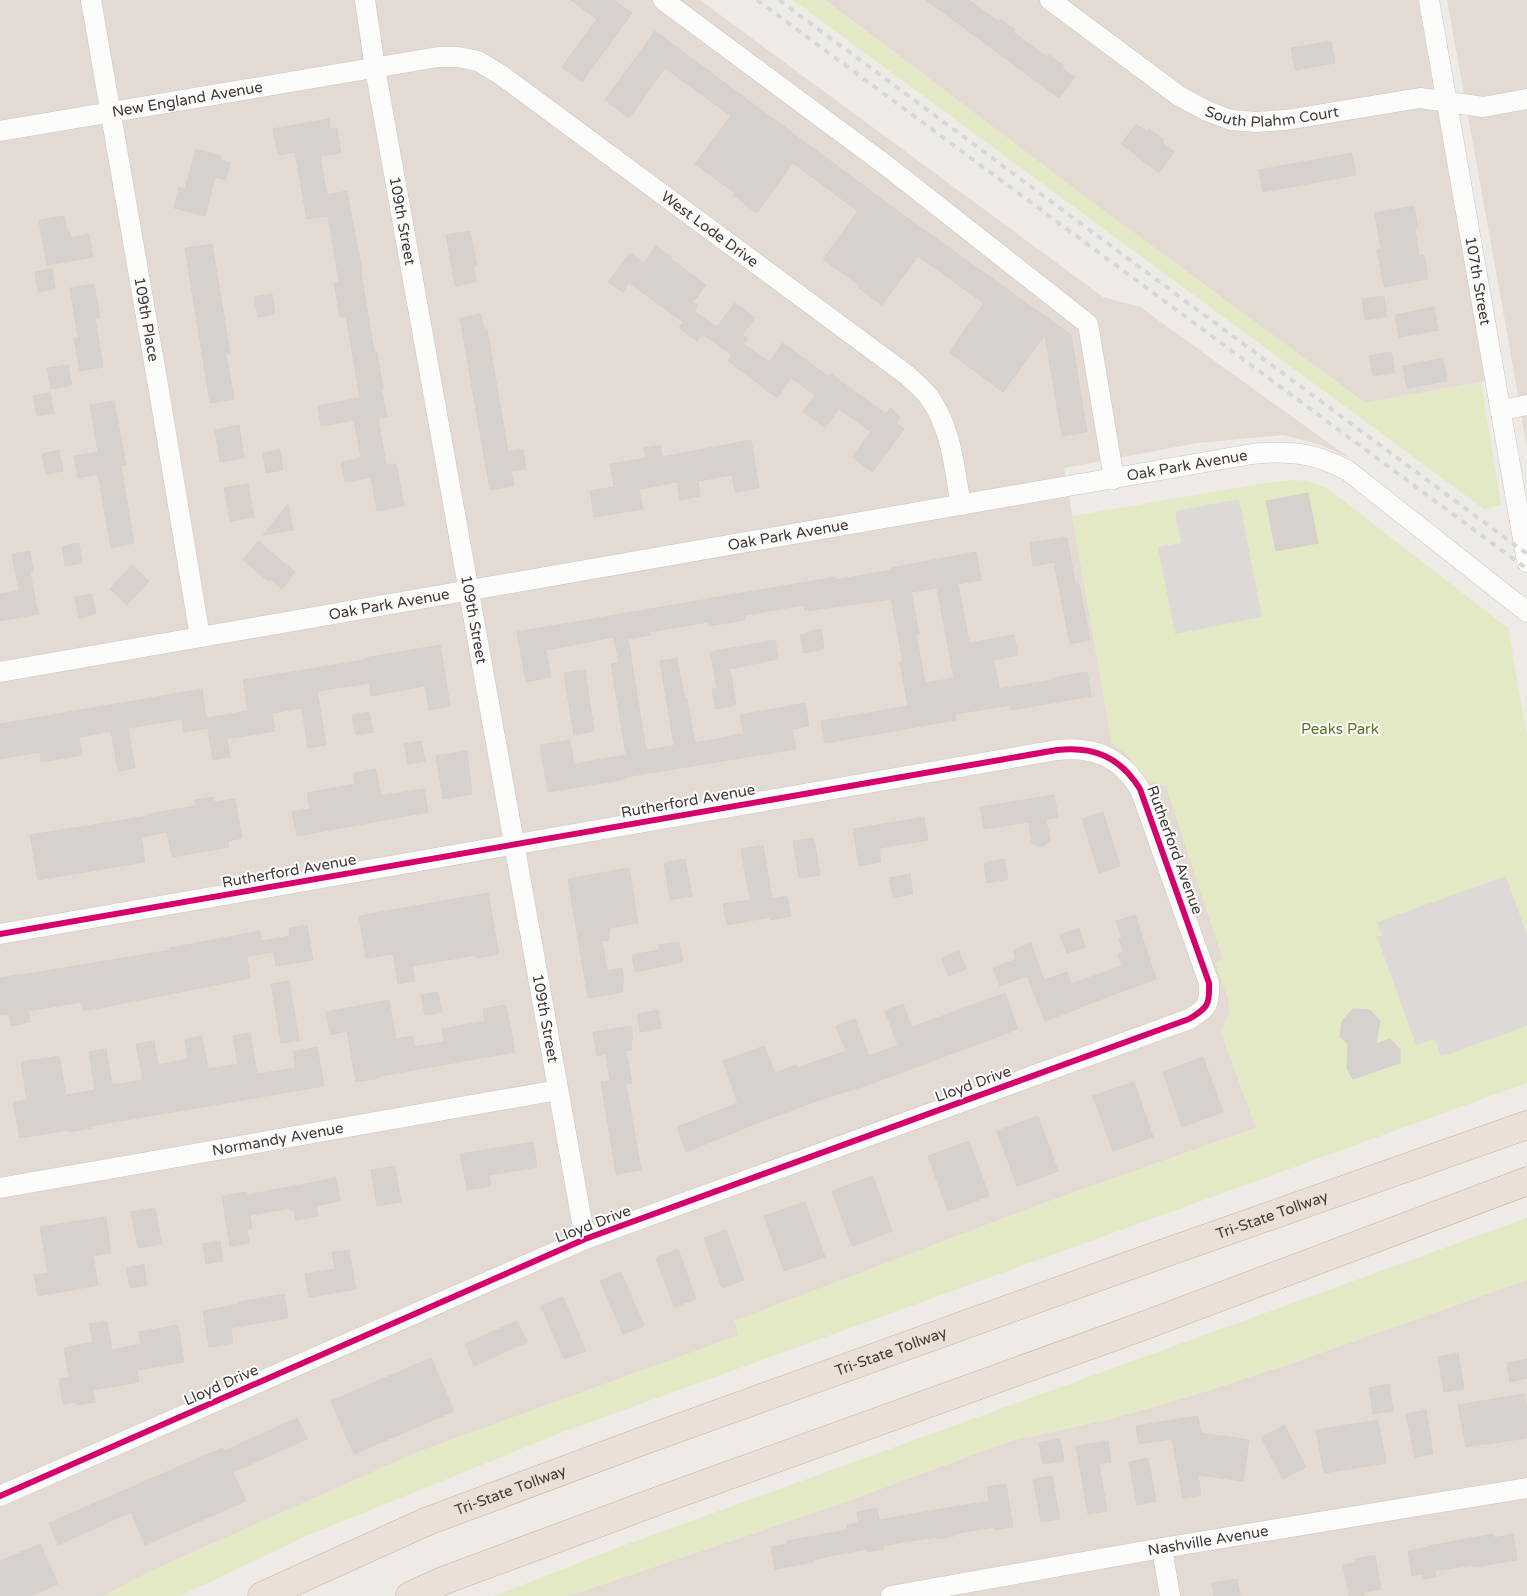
<svg xmlns="http://www.w3.org/2000/svg" width="1527" height="1596" viewBox="0 0 1527 1596" font-family="'Varela Round',sans-serif">
<rect width="100%" height="100%" fill="#eeeae6"/>
<g fill="#e3dad3">
<path d="M0,0H700L1103,297L1140,307L1348,457L1318,444L1283,435L1198,443L1064,468L1112,744L1127,754L1145,780L1166,785L1223,959L1230,1013L1221,1031L1256,1128L1033,1207L735,1321L740,1335L418,1452L151,1571L103,1596H0Z"/>
<path d="M825,0H1418L1486,381L1365,403L1092,202Z"/>
<path d="M1447,0H1527V448L1506,327Z"/>
<path d="M1527,1280V1596H568L834,1506L1010,1441L1114,1418L1194,1395L1292,1363Z"/>
</g>
<g fill="#e4e9c5">
<path d="M793,0H825L1092,202L1365,403L1481,382L1501,505L1484,509Z"/>
<path d="M1294,480L1308,481L1328,489L1508,628L1527,736V1083L563,1432L313,1533L180,1596H103L151,1571L418,1452L739,1335L734,1321L1033,1207L1256,1128L1221,1031L1230,1013L1229,1002L1215,962L1223,959L1166,786L1145,780L1127,754L1112,744L1072,516L1260,484Z"/>
<path d="M1527,1218V1280L1292,1363L1194,1395L1114,1418L1010,1441L834,1506L568,1596H494L614,1549Z"/>
</g>
<g fill="#ddd9d6">
<path d="M1239,499L1262,617L1175,634L1158,547L1181,543L1175,511Z"/>
<path d="M1506,876L1527,935V1026L1441,1057L1435,1039L1416,1045L1377,937L1382,935L1377,922Z"/>
</g>
<g fill="#d6d1cd" stroke="#d6d0cc" fill-rule="evenodd">
<path d="M571,0H614L632,13L582,82L562,67L597,19Z"/>
<path d="M926,0H969L999,22L1001,19L1015,30L1013,32L1047,57L1049,55L1064,66L1062,68L1075,77L1059,98Z"/>
<path d="M655,31L891,206L1071,335L1087,432L1062,436L1045,335L1003,392L949,352L984,303L918,256L882,305L859,288L860,286L823,259L858,211L793,163L757,213L733,195L735,193L695,164L731,116L665,68L629,118L605,100Z"/>
<path d="M1331,41L1335,63L1295,70L1291,48Z"/>
<path d="M329,119L330,129L337,128L341,153L320,156L327,195L347,191L362,271L361,272L374,352H377L383,389H381L387,417L378,418L386,465L396,464L404,506L377,511L371,477L345,482L341,462L361,458L354,420L321,426L318,406L360,398L346,316L340,317L334,283L339,282L328,216L307,219L295,152L278,155L273,129Z"/>
<path d="M1136,124L1147,132L1149,129L1164,140L1162,142L1174,152L1159,173L1121,144Z"/>
<path d="M196,149L221,156L220,160L230,163L226,180L215,177L205,216L174,208L179,187L185,189Z"/>
<path d="M1352,153L1356,175L1263,192L1259,170Z"/>
<path d="M1414,206L1418,228H1415L1419,256L1424,255L1428,279L1384,287L1377,250L1381,249L1375,213Z"/>
<path d="M64,216L67,232H70L71,238L89,234L93,257L47,265L39,220Z"/>
<path d="M470,231L477,266L474,267L476,282L455,286L446,235Z"/>
<path d="M212,244L230,353L226,354L234,399L210,403L185,248Z"/>
<path d="M656,246L672,258L671,259L706,285L693,302L698,305L694,311L717,327L735,303L755,318L742,335L747,338L744,344L769,362L783,343L829,377L831,374L886,414L890,408L901,417L896,423L904,429L872,472L852,457L871,432L839,409L825,428L803,412L815,395L791,378L777,398L728,361L732,355L702,334L697,341L679,328L683,322L629,283L623,292L608,282L630,253L644,263Z"/>
<path d="M52,269L55,289L38,292L35,272Z"/>
<path d="M94,284L100,318L95,319L103,367L80,371L74,338L78,337L70,288Z"/>
<path d="M272,294L275,314L258,317L254,297Z"/>
<path d="M1384,296L1387,316L1365,320L1362,299Z"/>
<path d="M1434,307L1438,330L1399,337L1395,315Z"/>
<path d="M481,314L484,329H487L508,452L523,449L526,469L511,471L514,486L490,490L460,318Z"/>
<path d="M1391,352L1395,372L1373,376L1369,356Z"/>
<path d="M1443,358L1447,381L1407,388L1403,366Z"/>
<path d="M68,365L72,385L51,389L47,368Z"/>
<path d="M50,393L54,413L37,416L33,396Z"/>
<path d="M114,401L126,465L121,466L134,543L111,548L98,474L78,478L74,456L98,452L90,405Z"/>
<path d="M239,425L244,458L220,462L215,430Z"/>
<path d="M751,440L759,488L735,492L732,475L698,481L700,496L680,500L677,482L639,489L643,509L594,517L590,491L614,487L610,464L646,458L644,448L660,445L662,457Z"/>
<path d="M59,450L63,471L46,474L42,454Z"/>
<path d="M280,450L283,470L266,473L263,453Z"/>
<path d="M248,484L254,517L230,521L224,488Z"/>
<path d="M1308,493L1318,543L1276,551L1266,501Z"/>
<path d="M288,504L293,530L263,535Z"/>
<path d="M1067,537L1075,584H1079L1090,640L1070,644L1054,562L1033,566L1030,543Z"/>
<path d="M258,541L295,572L282,589L270,579L268,581L243,560Z"/>
<path d="M79,543L82,563L65,566L62,546Z"/>
<path d="M30,551L33,572H30L38,614L0,621V594L19,591L12,554Z"/>
<path d="M976,552L981,580L958,584L969,643L1014,635L1018,655L994,660L999,689L1053,680V678L1087,672L1091,696L1012,710L1011,705L955,714L956,720L825,743L821,721L908,706L900,663L903,662L891,599L805,611L804,605L745,615V620L709,626L708,622L650,632L651,635L628,639L646,750L674,746L660,661L677,658L685,700L687,699L695,743L744,734L740,715L805,703L809,726L792,729L796,749L625,777V779L548,792L540,745L570,740L574,764L626,755L611,664L619,663L614,637L546,650L551,677L526,682L517,632L835,577V580L892,570L891,568ZM937,588L954,678L925,683L916,634H919L911,592Z"/>
<path d="M132,565L149,581L127,605L110,589Z"/>
<path d="M92,594L96,614L79,618L75,597Z"/>
<path d="M821,629L824,649L804,653L800,635L807,634V632Z"/>
<path d="M775,640L778,659L730,669L736,705L716,709L712,689L717,688L710,652Z"/>
<path d="M440,645L450,706L429,710L425,686L371,696L369,683L317,691L326,745L308,748L302,708L272,713L275,731L227,739L230,757L213,760L208,728L184,732L182,719L128,728L135,768L118,771L111,731L79,737L82,755L41,762L40,752L0,759V724L202,689L206,718L248,711L243,680L365,660V658Z"/>
<path d="M585,670L594,731L574,735L564,673Z"/>
<path d="M369,712L373,732L356,735L352,715Z"/>
<path d="M421,741L425,761L408,764L404,744Z"/>
<path d="M467,751L472,794L443,799L436,756Z"/>
<path d="M376,769L381,796L424,789L428,812L297,836L292,812L310,809L307,793L355,784L353,773Z"/>
<path d="M1054,795L1058,817L1046,819L1050,840L1045,845L1038,847L1032,843L1029,822L984,829L980,807Z"/>
<path d="M213,797L214,802L235,799L242,838L228,841L229,847L172,857L167,832L141,837L145,862L38,880L30,835L148,816V814L196,806L195,800Z"/>
<path d="M1103,812L1120,866L1099,873L1082,819Z"/>
<path d="M924,817L928,840L879,848L881,862L859,866L853,829Z"/>
<path d="M814,838L820,875L799,878L793,841Z"/>
<path d="M763,845L772,899L787,896L791,916L770,920V917L727,925L723,904L750,900L741,849Z"/>
<path d="M685,859L692,896L670,900L664,863Z"/>
<path d="M1004,859L1008,879L987,883L984,863Z"/>
<path d="M629,868L638,923L610,928L608,940L602,941L607,971L622,968L624,982L622,983L623,992L588,998L568,879Z"/>
<path d="M910,874L913,894L893,898L889,878Z"/>
<path d="M488,893L499,954L476,958V955L412,966L415,981L398,984L393,954L366,958L359,916Z"/>
<path d="M1135,915L1156,979L1080,1007V1008L1045,1021L1027,976L1000,986L993,968L1016,959L1013,950L1031,943L1044,980L1067,972L1071,984L1122,966L1118,954L1124,952L1119,939L1122,938L1116,921Z"/>
<path d="M307,925L313,960L276,966L274,952L247,956L250,978L84,1011L82,1002L28,1011L30,1022L11,1026L9,1014L0,1015V978L22,974V975L171,950L170,948L260,931L261,941L290,936L289,928Z"/>
<path d="M1079,928L1085,947L1067,953L1060,935Z"/>
<path d="M679,942L683,962L635,972L632,955L659,950V945Z"/>
<path d="M959,951L966,969L948,976L941,958Z"/>
<path d="M289,981L299,1040L281,1043L271,984Z"/>
<path d="M438,992L442,1012L425,1015L421,995Z"/>
<path d="M1005,993L1018,1029L865,1086L825,1098L765,1120L686,1152L677,1127L738,1103L723,1061L764,1046L775,1073L796,1065L797,1068L846,1051L836,1026L855,1019L869,1056L898,1045L885,1011L903,1004L912,1027Z"/>
<path d="M389,1000L396,1039L413,1036L414,1047L444,1042L442,1029L485,1021L483,1009L506,1005L515,1052L380,1076V1078L356,1082L347,1031L330,1035L326,1012Z"/>
<path d="M1353,1009L1370,1010L1380,1021L1376,1044L1390,1039L1400,1049V1063L1353,1079L1347,1069L1348,1044L1340,1037L1342,1021Z"/>
<path d="M658,1010L661,1028L640,1032L637,1014Z"/>
<path d="M631,1026L633,1040H631L632,1050L626,1051L632,1083L626,1084L641,1170L616,1174L601,1082L610,1081L606,1054L597,1056L593,1032Z"/>
<path d="M250,1033L257,1074L296,1068L293,1052L317,1047L324,1086L91,1126V1128L69,1132L68,1130L20,1138L13,1102L27,1100L21,1062L59,1056L66,1095L95,1090L89,1052L106,1049L112,1085L143,1080L136,1044L154,1041L158,1065L188,1059L185,1039L202,1036L208,1069L238,1064L233,1036Z"/>
<path d="M1203,1057L1223,1112L1182,1127L1163,1072Z"/>
<path d="M1134,1082L1153,1137L1113,1151L1093,1096Z"/>
<path d="M1038,1116L1058,1171L1017,1186L997,1131Z"/>
<path d="M969,1141L989,1196L948,1211L928,1156Z"/>
<path d="M533,1142L537,1167L489,1175L491,1186L467,1190L460,1154Z"/>
<path d="M395,1166L401,1202L377,1206L371,1170Z"/>
<path d="M873,1176L892,1231L852,1246L832,1191Z"/>
<path d="M336,1178L340,1201L316,1206L318,1216L296,1220L294,1210L291,1211L290,1208L250,1215L252,1228L247,1229L249,1243L230,1246L222,1196L246,1192L247,1195Z"/>
<path d="M805,1202L825,1257L784,1271L764,1216Z"/>
<path d="M155,1208L162,1244L138,1248L131,1212Z"/>
<path d="M106,1217L111,1253L93,1256L98,1285L38,1296L34,1275L48,1273L40,1227Z"/>
<path d="M726,1230L744,1280L722,1288L704,1238Z"/>
<path d="M220,1241L223,1261L206,1264L203,1244Z"/>
<path d="M678,1249L696,1299L674,1307L656,1258Z"/>
<path d="M349,1250L356,1289L309,1297L305,1274L335,1269L332,1252Z"/>
<path d="M144,1264L147,1285L130,1288L126,1268Z"/>
<path d="M621,1272L644,1326L623,1334L600,1281Z"/>
<path d="M284,1294L288,1318L231,1328L233,1343L209,1347L203,1311L239,1304L238,1302Z"/>
<path d="M563,1297L586,1351L564,1359L541,1306Z"/>
<path d="M107,1321L112,1350L141,1344L139,1332L178,1325L184,1362L137,1370L139,1382L93,1390L95,1402L77,1405L76,1402L63,1404L59,1379L69,1378L64,1348L93,1342L89,1324Z"/>
<path d="M517,1321L527,1342L474,1366L465,1344Z"/>
<path d="M1458,1353L1464,1389L1444,1392L1438,1357Z"/>
<path d="M431,1358L454,1411L354,1454L331,1401Z"/>
<path d="M1527,1359V1378L1510,1382L1507,1363Z"/>
<path d="M1389,1384L1393,1411L1373,1414L1369,1388Z"/>
<path d="M1524,1394L1527,1411V1438L1466,1447L1458,1405Z"/>
<path d="M1426,1410L1433,1454L1415,1457L1406,1414Z"/>
<path d="M1198,1416L1201,1433L1249,1440L1243,1481L1198,1475L1201,1495L1183,1498L1172,1439L1139,1444L1136,1426Z"/>
<path d="M297,1418L307,1439L233,1472L246,1501L145,1545L131,1512L58,1545L49,1523L222,1448L224,1451Z"/>
<path d="M1378,1420L1386,1463L1324,1473L1316,1430Z"/>
<path d="M1284,1425L1306,1467L1283,1479L1261,1438Z"/>
<path d="M1060,1439L1064,1461L1043,1464L1039,1443Z"/>
<path d="M1108,1441L1111,1462L1099,1464L1107,1511L1088,1514L1076,1446Z"/>
<path d="M1148,1458L1156,1501L1137,1505L1129,1462Z"/>
<path d="M1052,1476L1060,1519L1041,1522L1033,1479Z"/>
<path d="M1006,1484L1013,1527L994,1530V1527L954,1534V1536L937,1539V1537L898,1543L883,1546L884,1549L867,1552V1549L834,1555L813,1560V1562L775,1569L771,1547L788,1544L787,1541L848,1530L847,1525L859,1523L857,1512L877,1508L879,1520L989,1501L987,1487Z"/>
<path d="M1493,1534L1494,1538L1513,1534L1517,1560L1473,1567V1565L1435,1571L1436,1577L1423,1579L1422,1574L1412,1576L1408,1551L1430,1547L1429,1546Z"/>
<path d="M40,1544L58,1584L30,1596H0V1561Z"/>
<path d="M1375,1555L1381,1589L1363,1592L1364,1596H1349L1343,1565L1356,1563L1355,1559Z"/>
<path d="M1237,1579L1240,1596H1214L1212,1583Z"/>
</g>
<g fill="none" stroke-linecap="round" stroke-linejoin="round">
<g stroke="#cbc6c3" stroke-width="21">
<g id="minor">
<path id="s1" d="M91,0L158,385L200,637"/>
<path id="s2" d="M365,0L375,68L585,1239"/>
<path d="M663,0L887,166L1088,324L1114,479"/>
<path id="s3" d="M1050,0L1179,96L1207,111L1231,120L1256,122L1286,120L1420,98L1483,107L1527,99"/>
<path id="s4" d="M1429,0L1527,562"/>
<path id="s5" d="M0,131L438,57H458L478,61L501,75L907,375C914,382 923,389 929,397C952,429 954,468 961,505"/>
<path d="M1501,410L1527,405"/>
<path id="s6" d="M0,672L1252,454C1289,450 1314,453 1347,470L1527,612"/>
<path d="M0,934L1057,750C1094,746 1120,757 1140,789L1209,983C1210,1004 1208,1008 1189,1019L585,1239L0,1496"/>
<path id="s7" d="M0,1188L558,1090"/>
<path d="M1162,1548L1170,1596"/>
<path id="s8" d="M891,1596L1162,1548L1527,1488"/>
</g>
</g>
<g stroke="#c8b0a1" stroke-width="29">
<g id="highway">
<path id="s9" d="M262,1596L428,1521L648,1439L1128,1266L1527,1125"/>
<path d="M410,1596L445,1580L663,1499L1143,1326L1527,1181"/>
</g>
</g>
<use href="#minor" stroke="#fcfcfb" stroke-width="20"/>
<use href="#highway" stroke="#ebe0d7" stroke-width="28"/>
<g stroke="#d8d7d7" stroke-width="4" stroke-dasharray="6 6" stroke-linecap="butt">
<path d="M757,0L1527,569"/>
<path d="M779,0L1527,554"/>
</g>
<g stroke="#fff" stroke-width="9">
<path id="cycleway" d="M0,934L1057,750C1094,746 1120,757 1140,789L1209,983C1210,1004 1208,1008 1189,1019L585,1239L0,1496"/>
</g>
<use href="#cycleway" stroke="#d6006c" stroke-width="6"/>
</g>
<g text-anchor="middle" dominant-baseline="central" stroke-width="4" stroke-linejoin="round" paint-order="stroke">
<g font-size="15" fill="#443933" stroke="#fff">
<text stroke="none"><textPath href="#s5" startOffset="190">New England Avenue</textPath></text>
<text stroke="none"><textPath href="#s3" startOffset="259">South Plahm Court</textPath></text>
<text stroke="none"><textPath href="#s2" startOffset="224">109th Street</textPath></text>
<text stroke="none"><textPath href="#s5" startOffset="771">West Lode Drive</textPath></text>
<text stroke="none"><textPath href="#s4" startOffset="285">107th Street</textPath></text>
<text stroke="none"><textPath href="#s1" startOffset="324">109th Place</textPath></text>
<text stroke="none"><textPath href="#s6" startOffset="1205">Oak Park Avenue</textPath></text>
<text stroke="none"><textPath href="#s6" startOffset="800">Oak Park Avenue</textPath></text>
<text stroke="none"><textPath href="#s6" startOffset="395">Oak Park Avenue</textPath></text>
<text stroke="none"><textPath href="#s2" startOffset="629">109th Street</textPath></text>
<text transform="translate(688 801) rotate(-10)">Rutherford Avenue</text>
<text transform="translate(1175 850) rotate(70)">Rutherford Avenue</text>
<text transform="translate(289 871) rotate(-10)">Rutherford Avenue</text>
<text stroke="none"><textPath href="#s2" startOffset="1034">109th Street</textPath></text>
<text transform="translate(973 1084) rotate(-20)">Lloyd Drive</text>
<text stroke="none"><textPath href="#s7" startOffset="282">Normandy Avenue</textPath></text>
<text stroke="none"><textPath href="#s9" startOffset="1080">Tri-State Tollway</textPath></text>
<text transform="translate(593 1224) rotate(-21)">Lloyd Drive</text>
<text stroke="none"><textPath href="#s9" startOffset="675">Tri-State Tollway</textPath></text>
<text transform="translate(221 1385) rotate(-24)">Lloyd Drive</text>
<text stroke="none"><textPath href="#s9" startOffset="270">Tri-State Tollway</textPath></text>
<text stroke="none"><textPath href="#s8" startOffset="322">Nashville Avenue</textPath></text>
</g>
<g font-size="15" fill="#597725" stroke="#fff">
<text x="1340" y="729">Peaks Park</text>
</g>
</g>
</svg>
